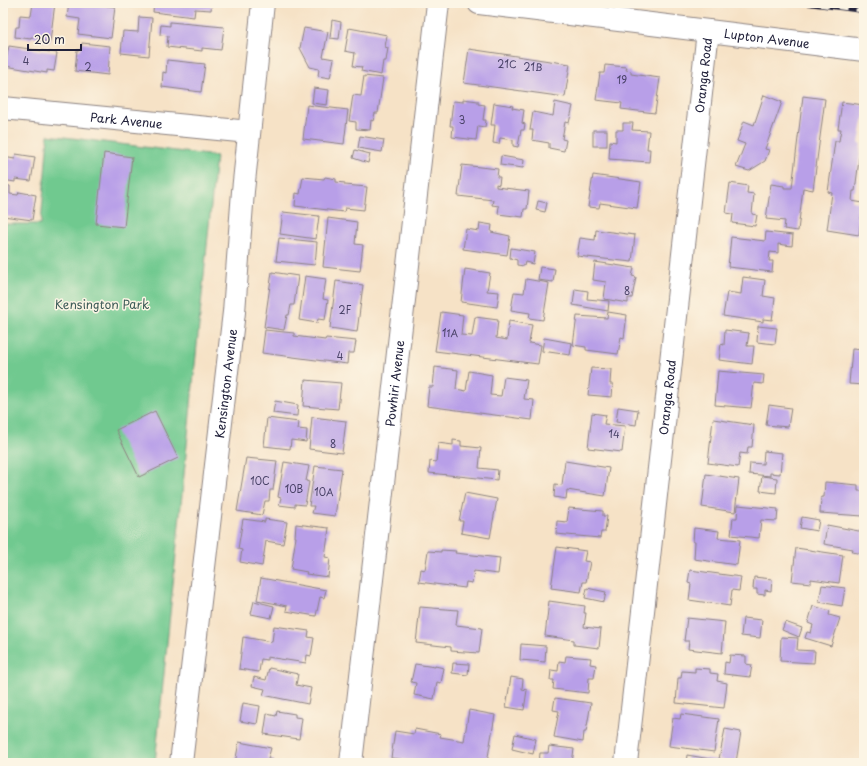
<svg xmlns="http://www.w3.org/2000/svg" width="867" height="766" viewBox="0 0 867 766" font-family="'Playpen Sans',sans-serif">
<rect width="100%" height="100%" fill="#fcf5e5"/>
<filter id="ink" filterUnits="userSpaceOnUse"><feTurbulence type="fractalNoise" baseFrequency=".025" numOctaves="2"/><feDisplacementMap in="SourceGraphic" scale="8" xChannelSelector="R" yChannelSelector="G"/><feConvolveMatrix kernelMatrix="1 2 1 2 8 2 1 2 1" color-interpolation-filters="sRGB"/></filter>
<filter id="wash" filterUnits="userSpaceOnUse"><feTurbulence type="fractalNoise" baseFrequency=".012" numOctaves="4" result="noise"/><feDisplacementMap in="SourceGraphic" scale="16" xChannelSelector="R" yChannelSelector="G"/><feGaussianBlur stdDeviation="0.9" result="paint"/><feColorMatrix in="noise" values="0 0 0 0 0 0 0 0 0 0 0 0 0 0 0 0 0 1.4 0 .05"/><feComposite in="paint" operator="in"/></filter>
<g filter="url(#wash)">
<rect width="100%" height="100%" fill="#f6e2c6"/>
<path fill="#70c98f" stroke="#497665" d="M48,135L216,156L155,763H3V224H41Z"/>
<g id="blocks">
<g fill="#b89fe8">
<path d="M33,3H55L50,42L38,40V38L31,37V39L15,37L16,27H19L20,15L31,16Z"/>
<path d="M69,3H87L115,7L111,38L78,34L80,19L67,17Z"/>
<path d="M154,3H212L211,10L195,9L194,17L153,12Z"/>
<path d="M139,17L152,18L149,56L121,53L123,31L138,32Z"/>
<path d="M332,20L341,22L339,39L330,38Z"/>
<path d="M170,22L224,27L221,50L202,48V51L167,47L168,36L160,35L161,25L170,26Z"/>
<path d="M304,28L328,32L323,57L334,59L330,78L318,76L319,69L310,67L300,48Z"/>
<path d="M349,28L387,35L385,47L388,48L386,61H383L381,75L361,71L362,67L353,66L355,53L345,51Z"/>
<path d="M82,43L110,46L108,75L75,71L77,50H81Z"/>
<path d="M9,46L57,53L54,71L47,70V73L5,66Z"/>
<path d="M469,49L570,64L565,97L464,83Z"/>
<path d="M167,60L205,64L201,92L162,87L163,72L166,73Z"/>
<path d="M605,65L627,67L626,70L631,71V74L660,78L655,113L621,109L622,103L596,100L600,73H604Z"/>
<path d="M364,76L383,78L378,113H375L373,121L371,120L370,130L356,129V122L349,121L353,95L361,96Z"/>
<path d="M314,88L329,90L327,105L312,103Z"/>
<path d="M764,95L782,102L765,149L769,150L765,161L749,171L736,167L745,144L737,141L744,121L754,125Z"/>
<path d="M803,96L825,99L813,190L803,188L798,231L784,229L785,221L766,219L771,184L784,186V188H792Z"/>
<path d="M463,99L478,101V104L485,105L483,120H486L485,127L478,126L476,140L452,137L453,126H450L453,101L463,102Z"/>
<path d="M555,102L573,106L569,123L565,122L562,139L566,140L564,151L549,148V143L532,140L533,130H530L533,112L553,116Z"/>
<path d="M842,102L864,105V116L859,143L861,144L855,191H853L852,201L863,203L859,235L827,230L832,193L828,192L835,141H839L841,129H838Z"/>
<path d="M494,103L513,106L512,108L524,110L522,123L525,124L524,130H521L518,147L513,146V140L500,138L499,144L493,143L495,125H491Z"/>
<path d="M307,105L348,110L344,144L303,139Z"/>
<path d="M623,123H633L632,130L649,131L647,149H650L649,162L609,159L610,141L616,142V130H623Z"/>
<rect x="593" y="130" width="14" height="16"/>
<path d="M360,136L384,140L382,152L358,148Z"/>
<path d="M355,150L370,154L368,163L353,158Z"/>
<path d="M104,153L132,157L124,227L96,224Z"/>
<path d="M16,154L35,157L31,181L15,179V182L3,180V157L15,159Z"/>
<path d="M501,156L524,160L523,168L500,165Z"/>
<path d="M462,165L498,169L497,177H500L499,185L496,184V187L529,191L527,209H524L523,217L498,214L499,206L492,205L493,200L458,196Z"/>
<path d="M593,175L641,182L637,208L600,203L599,208L588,207Z"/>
<path d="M303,177L324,179L325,177L336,179V182L345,183V185L367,187L364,210L345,208L344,212L295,206L296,193L300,194Z"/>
<path d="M730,183L748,186L747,193L754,194L752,214L757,215L755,226L732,223L733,214L726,213Z"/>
<path d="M3,185L10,186V194L18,195L19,192L36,195L32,220L3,216Z"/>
<path d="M538,201L547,203L545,212L536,210Z"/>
<path d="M283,212L319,216L316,239L280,234Z"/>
<path d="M328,218L357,222L355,244L363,245L360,271L323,267Z"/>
<path d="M480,223L492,225L491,232L510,236L507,255L463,249L466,229L479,231Z"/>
<path d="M596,230L635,235L632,262L577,256L580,238L595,240Z"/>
<path d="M766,232L793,235L792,246L778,244V253L770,252L769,261H773L772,272L728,267L731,237L765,241Z"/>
<path d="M279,238L317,242L315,265L276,261Z"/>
<path d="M511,248L535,252L533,264L525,262L524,266L517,265V260L510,258Z"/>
<path d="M595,262L634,268L632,276L636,277L632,298H628V303L604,299L606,282L593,280Z"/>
<path d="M540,267L555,269L553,282L538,280Z"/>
<path d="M465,269L490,273L487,291L499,292L497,307L461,302Z"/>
<path d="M272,272L298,276L294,305H291L289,315H287L284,330L264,327Z"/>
<path d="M305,276L326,279L323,299L328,300L325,320L318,319L317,323L299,320Z"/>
<path d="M743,277L765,280L763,296L775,298L772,320L763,319V322L723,316L727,292L741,294Z"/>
<path d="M526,279L549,283L543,320L529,318L530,313L511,310L514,292L524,293Z"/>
<path d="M336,281L363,285L357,332L330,328Z"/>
<path d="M575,289L588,291L587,299L609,301L608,311L573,305Z"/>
<path d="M441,312L463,315L461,335L472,336L475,317L498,320L496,338L507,340L509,321L532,325L529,343L541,345L538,364L435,351Z"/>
<path d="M608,312L627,315L624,338L621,337L618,354L586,350V347L573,345L577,316L607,318Z"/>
<path d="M758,326L777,328L775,344L757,342Z"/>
<path d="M265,330L294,333V336L325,340L326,338L356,341L354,353H348L347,364L262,353Z"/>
<path d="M725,330L749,333L747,346H754L752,364L719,360L721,344L724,345Z"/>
<path d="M544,338L572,343L570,355L542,351Z"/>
<path d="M852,349L864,350V385L849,384Z"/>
<path d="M435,367L458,370L456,389L466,391L469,371L492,375L490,395L501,396L504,377L527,380L524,399L534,400L532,420L427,406L429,387H433Z"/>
<path d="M591,368L611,369L610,384H613L612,397L588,395Z"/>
<path d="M718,371L764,375L763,384L754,383L751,408L715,405Z"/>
<path d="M305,380L341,383L338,409L303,406Z"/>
<path d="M275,401L298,405L297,416L273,413Z"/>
<path d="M769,405L791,408L788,427L766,425Z"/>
<path d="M618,407L638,410L636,425L616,422Z"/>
<path d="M155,411L178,458L139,477L116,430Z"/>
<path d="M592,413L606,415L604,424L625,426L622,452L588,448Z"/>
<path d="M312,417L346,421L342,453L309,449Z"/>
<path d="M267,418L299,422L298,429L307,430L306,442L291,440L290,449L264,446Z"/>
<path d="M713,419L754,425L752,447H748L747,454L740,453L738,467L708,463Z"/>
<path d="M453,440L461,441V446L481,448L479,468L498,470L497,480L429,473L430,461L436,462L438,443L453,445Z"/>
<path d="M764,451L782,453L780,474L770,473V476L749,474L750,463L763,464Z"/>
<path d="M246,458L277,461L273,490H270L269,501H265L262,515L237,511Z"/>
<path d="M565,461L609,468L605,496L567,490L566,499L554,497L555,484L562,485Z"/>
<path d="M284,462L309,466L306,481L309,482L305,505L295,504V507L279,505L281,498L278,497Z"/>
<path d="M315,466L342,469L335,516L312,513L314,506H309Z"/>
<path d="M706,474L739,479L735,512L702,507Z"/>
<path d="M762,476L777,478L776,493L760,491Z"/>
<path d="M825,482L858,485V491H864L863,516L820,513L821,497H824Z"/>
<path d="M465,493L497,499L490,538L461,533L463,521H459Z"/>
<path d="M738,505L778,509L777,521L761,520L759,538L731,535L733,518H737Z"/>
<path d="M569,508L603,511V516H607L605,532H601L600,538L556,534L557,521L567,522Z"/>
<path d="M802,517L819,520L817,531L800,528Z"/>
<path d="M243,519L265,522V519L287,522L283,544L266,541L262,566L240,562L242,550L238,549Z"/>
<path d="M296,524L329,528L325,557L330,558L328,577L306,574L307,572L291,569L296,537H295Z"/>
<path d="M827,525L864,532L862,545L864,546V554L852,552L853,549L824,544Z"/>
<path d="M694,528L719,531L718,538L740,540L737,565L694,559L695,542H693Z"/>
<path d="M557,547L586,551L584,561L590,562L586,582H583L581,592L551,588Z"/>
<path d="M796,548L843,555L839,583L811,579V583L792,581Z"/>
<path d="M441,550L456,551L455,553L500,558L498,574L474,571L472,583L466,582L465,588L419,582L421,569L425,570L428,551L441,552Z"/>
<path d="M690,570L741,577L739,591L732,590L730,606L689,600L691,584L688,583Z"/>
<path d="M754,577L772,579L771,591L765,590V595L757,594V589H753Z"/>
<path d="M261,578L326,590L324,598L320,597L316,616L286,611L287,606L257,600Z"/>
<path d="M822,585L845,588L842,606L819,602Z"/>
<path d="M587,588L606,592L604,602L585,598Z"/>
<path d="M254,601L274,606L271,618L251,614Z"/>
<path d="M549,601L585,606L584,613H586L584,627L601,629L599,648L574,645V640L545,636Z"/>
<path d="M813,606L830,611L829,615L840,618L831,646L805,638L807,632L811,633L813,625L808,623Z"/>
<path d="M420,607L458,610L456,625L482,628L479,653L451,651V647L416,643Z"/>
<path d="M687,618L725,622L722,653L688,649L689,641H684Z"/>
<path d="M743,618L762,620L760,638L741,636Z"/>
<path d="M785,622L802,628L799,637L782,630Z"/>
<path d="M274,626L309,631L308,637L314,638L311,656L307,655L306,663L267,657V660L261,659L259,672L239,669L243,637L272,642Z"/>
<path d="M781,637L798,638L797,650L815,651L814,663L780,661Z"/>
<path d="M521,644L546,646L545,662L520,660Z"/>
<path d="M730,655L746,656V664L752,665L750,677L724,674L725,662L729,663Z"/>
<path d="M566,656L591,658L590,664L596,665L594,678H589L588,693L553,689L554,680H550L551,670L558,671L559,661L565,662Z"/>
<path d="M453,663L469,664L468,675L452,673Z"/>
<path d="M415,664L435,667V666L444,668L441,683L437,682L434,699L414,695L416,683L411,682Z"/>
<path d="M269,668L298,674L296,685L311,688L308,704L263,695L265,689L252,686L254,677L266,680Z"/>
<path d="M695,668L710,669V673L718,674L717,681L727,683L724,708L676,703L678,678H681L682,671L695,672Z"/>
<path d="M511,677L523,679L522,689L527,690L524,710L506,707Z"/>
<path d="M555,698L591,703L586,732H584L583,742L554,737L559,711L553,710Z"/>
<path d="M243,703L260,706L257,724L240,721Z"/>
<path d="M469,710L495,715L487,763H429L391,758L395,731L414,734L415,729L441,734L440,737L464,741Z"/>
<path d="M277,711L295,714V717L302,718L299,739L264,734L267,714L276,716Z"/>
<path d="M681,714L719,719L714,752L669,746L673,718L680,719Z"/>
<path d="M725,729L741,732L736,762L719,759Z"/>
<path d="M515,734L536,739L533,754L512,749Z"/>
<path d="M239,742L271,748L268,759L274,760L273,763H235Z"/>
<path d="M549,746L574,749L572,763H539L540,753H548Z"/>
<path d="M687,755L728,762V763H686Z"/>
</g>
</g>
</g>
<g filter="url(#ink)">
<use href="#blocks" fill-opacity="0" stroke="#8c8280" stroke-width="1"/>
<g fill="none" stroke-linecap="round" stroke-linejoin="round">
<g stroke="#8c8280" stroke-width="24">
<g id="minor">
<path id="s1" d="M479,3L864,50"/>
<path id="s2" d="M3,108L249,132"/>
<path id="s3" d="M351,763L438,3"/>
<path id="s4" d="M626,763L708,31"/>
</g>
</g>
<g stroke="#8c8280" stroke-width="24">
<g id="major">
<path id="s5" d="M181,763L234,312L243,191L263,3"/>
</g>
</g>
<use href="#minor" stroke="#fff" stroke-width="22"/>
<use href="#major" stroke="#fff" stroke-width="22"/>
<g stroke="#22223b" stroke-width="4.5">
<path id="rail" d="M802,3L864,11"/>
</g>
<use href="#rail" stroke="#fcf5e5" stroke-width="3" stroke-dasharray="9" stroke-linecap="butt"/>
</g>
</g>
<g text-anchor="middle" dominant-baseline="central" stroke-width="3" stroke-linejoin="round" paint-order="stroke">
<g font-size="10" fill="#484166">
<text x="26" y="60">4</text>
<text x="507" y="63">21C</text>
<text x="88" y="66">2</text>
<text x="533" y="66">21B</text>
<text x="622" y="79">19</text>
<text x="462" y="119">3</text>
<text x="627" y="290">8</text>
<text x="345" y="309">2F</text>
<text x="450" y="332">11A</text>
<text x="340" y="355">4</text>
<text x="614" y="433">14</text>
<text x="333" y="443">8</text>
<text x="260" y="480">10C</text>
<text x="294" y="488">10B</text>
<text x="324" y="491">10A</text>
</g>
<g font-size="12" fill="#22223b" stroke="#fcf5e5">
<text stroke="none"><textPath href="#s1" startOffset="290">Lupton Avenue</textPath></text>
<text stroke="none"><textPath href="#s4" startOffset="692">Oranga Road</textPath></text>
<text stroke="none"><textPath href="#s2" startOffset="124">Park Avenue</textPath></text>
<text stroke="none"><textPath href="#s5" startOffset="382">Kensington Avenue</textPath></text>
<text stroke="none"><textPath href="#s3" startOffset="382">Powhiri Avenue</textPath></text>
<text stroke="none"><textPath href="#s4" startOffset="368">Oranga Road</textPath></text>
</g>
<g font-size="12" fill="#3d5c58" stroke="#fcf5e5">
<text x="102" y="304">Kensington Park</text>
</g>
</g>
<rect width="867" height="766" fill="none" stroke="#fcf5e5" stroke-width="16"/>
<path d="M28 44v6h53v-6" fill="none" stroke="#22223b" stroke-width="2"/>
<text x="34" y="44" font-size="12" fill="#22223b" stroke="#fcf5e5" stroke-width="3" paint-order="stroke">20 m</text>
</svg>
